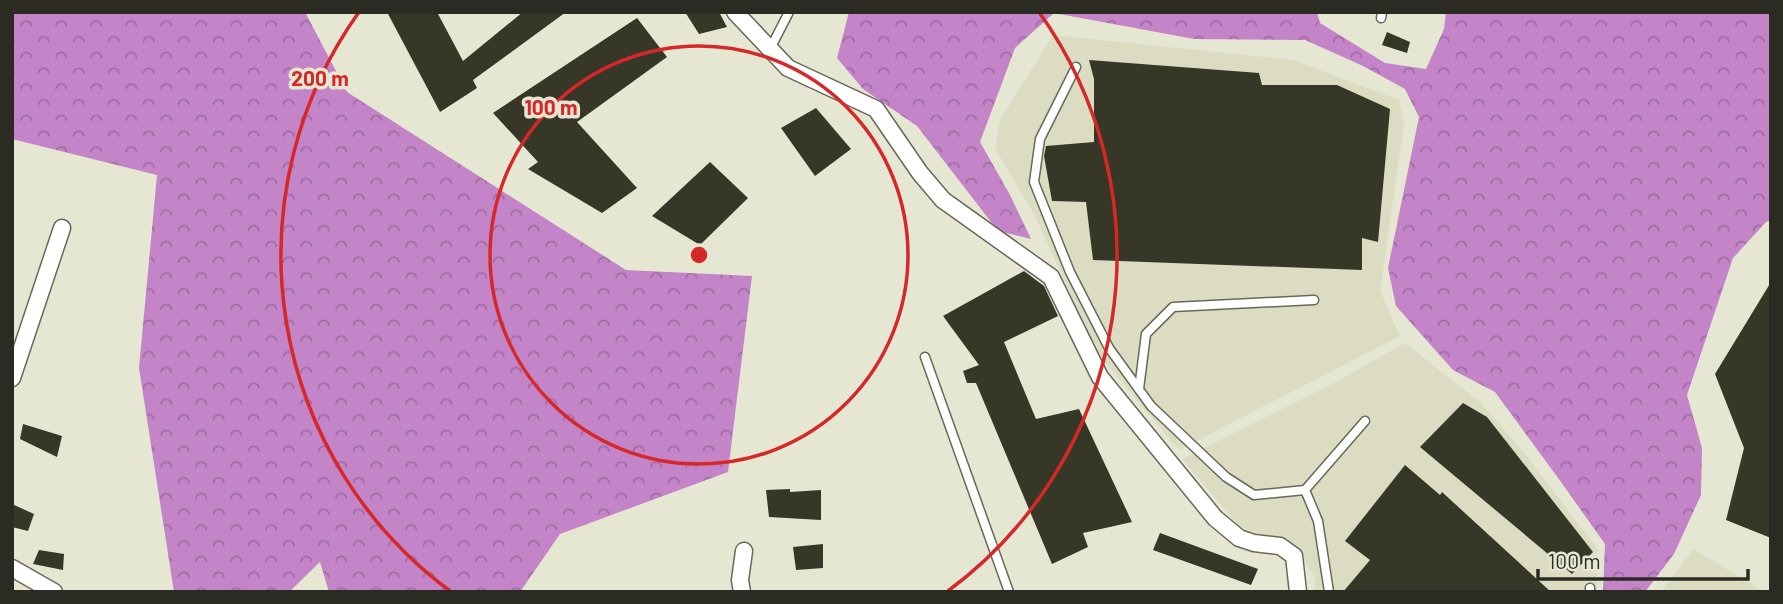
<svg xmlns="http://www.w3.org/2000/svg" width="1783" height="604" viewBox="0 0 1783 604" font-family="Barlow,sans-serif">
<defs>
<pattern id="forest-crowns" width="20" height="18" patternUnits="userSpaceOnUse" patternTransform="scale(1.75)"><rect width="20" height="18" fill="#c384c8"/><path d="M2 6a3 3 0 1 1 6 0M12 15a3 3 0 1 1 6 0" fill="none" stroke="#9f6ca2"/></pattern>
</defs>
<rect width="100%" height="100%" fill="#e5e7d2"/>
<g fill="#dbdcc1">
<path d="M1053,35L1293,60L1399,100L1404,124L1380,291L1400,336L1179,450L1089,343L1070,292L1034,214L995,148L1000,120Z"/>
<path d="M1405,343L1481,403L1521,449L1598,549L1597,592H1315V579L1296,545L1240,527L1182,459L1334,383Z"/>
<path d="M1693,549L1765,592H1661Z"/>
</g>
<g fill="url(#forest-crowns)">
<path d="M12,12H305L347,92L626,270L752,276L728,472L560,534L520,592H329L320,562L289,592H174L139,368L157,175L12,139Z"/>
<path d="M849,12H1317L1320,23L1385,63L1426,69L1444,29L1446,12H1771V220L1766,222L1733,258L1687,395L1702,448L1701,495L1674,554L1645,592L1603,590L1605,544L1561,482L1495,392L1453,370L1396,306L1388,268L1419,117L1405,89L1363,66L1305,40L1194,39L1054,13L1015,48L980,142L1010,195L1031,239L998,231L917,126L863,89L837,58Z"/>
</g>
<g fill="#363727">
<path d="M387,12H437L463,61L523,12H566L473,80L477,88L440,112Z"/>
<path d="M685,12H719L727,27L699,34Z"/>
<path d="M637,18L667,57L577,122L637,188L602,213L528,169L538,162L493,113Z"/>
<path d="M1387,32L1410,42L1407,53L1382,45Z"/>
<path d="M1089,60L1259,73L1262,85H1337L1390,109L1378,242L1362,238V270L1093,260L1086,202L1052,201L1044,156L1046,146L1094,142V79Z"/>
<path d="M816,108L851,149L815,176L781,128Z"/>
<path d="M710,162L748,198L700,245L652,216Z"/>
<path d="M1024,271L1044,286L1058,316L1004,342L1036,419L1079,409L1132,522L1083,533L1088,547L1052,564L976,383H967L963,371L979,365L943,316Z"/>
<path d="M1771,282V538L1726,520L1744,448L1715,374Z"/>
<path d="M1463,403L1487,417L1593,552L1572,574L1420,447Z"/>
<path d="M23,424L62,436L57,457L20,439Z"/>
<path d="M1405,465L1440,495L1442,492L1551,592H1343L1370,560L1345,541Z"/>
<path d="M790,489V492L821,490V520L769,517L766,490Z"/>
<path d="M12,504L34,514L28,531L12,527Z"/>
<path d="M1160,533L1258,569L1251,585L1153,550Z"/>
<path d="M823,544V568L796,570L793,547Z"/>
<path d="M39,550L64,554L63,570L33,564Z"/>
</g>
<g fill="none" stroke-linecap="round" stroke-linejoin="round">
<g stroke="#686957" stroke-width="11">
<g id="service">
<path d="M1381,18L1382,12"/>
<path d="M770,49L789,12"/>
<path d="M1076,67L1040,139L1034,182L1070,272L1109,348L1151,406L1226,477L1254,495L1305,490"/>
<path d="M925,357L1009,592"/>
<path d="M1139,389L1146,334L1173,307L1314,300"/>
<path d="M1329,592L1318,521L1305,490L1365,421"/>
<path d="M1590,592V588"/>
</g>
</g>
<g stroke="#686957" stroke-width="19">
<g id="minor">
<path d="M735,12L788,68L876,109L920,173L943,200L1051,277L1100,377L1215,518L1239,538L1254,543L1280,546L1294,556L1298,592"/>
<path d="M12,378L62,228"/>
<path d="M12,568L54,592"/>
<path d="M742,592L740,580L744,551"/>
</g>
</g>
<use href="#service" stroke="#fff" stroke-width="8"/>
<use href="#minor" stroke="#fff" stroke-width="16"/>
</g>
<g fill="none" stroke="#d62828" stroke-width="3.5">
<circle cx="699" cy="255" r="209"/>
<path d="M450 591A418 418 0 0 1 359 12M1039 12A418 418 0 0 1 948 591"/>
</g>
<circle cx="699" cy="255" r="10" fill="#d62828" stroke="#e5e7d2" stroke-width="3.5"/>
<g font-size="21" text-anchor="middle" font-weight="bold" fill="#d62828" stroke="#e5e7d2" stroke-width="7" stroke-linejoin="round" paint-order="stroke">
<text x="320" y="86">200 m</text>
<text x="551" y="115">100 m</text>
</g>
<rect width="1783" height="604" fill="none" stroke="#2b2b23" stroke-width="28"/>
<path d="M1538 569v10h210v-10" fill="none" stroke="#2b2b23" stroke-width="3.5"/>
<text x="1548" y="569" font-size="21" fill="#2b2b23" stroke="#e5e7d2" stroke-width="5" paint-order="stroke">100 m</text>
</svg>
